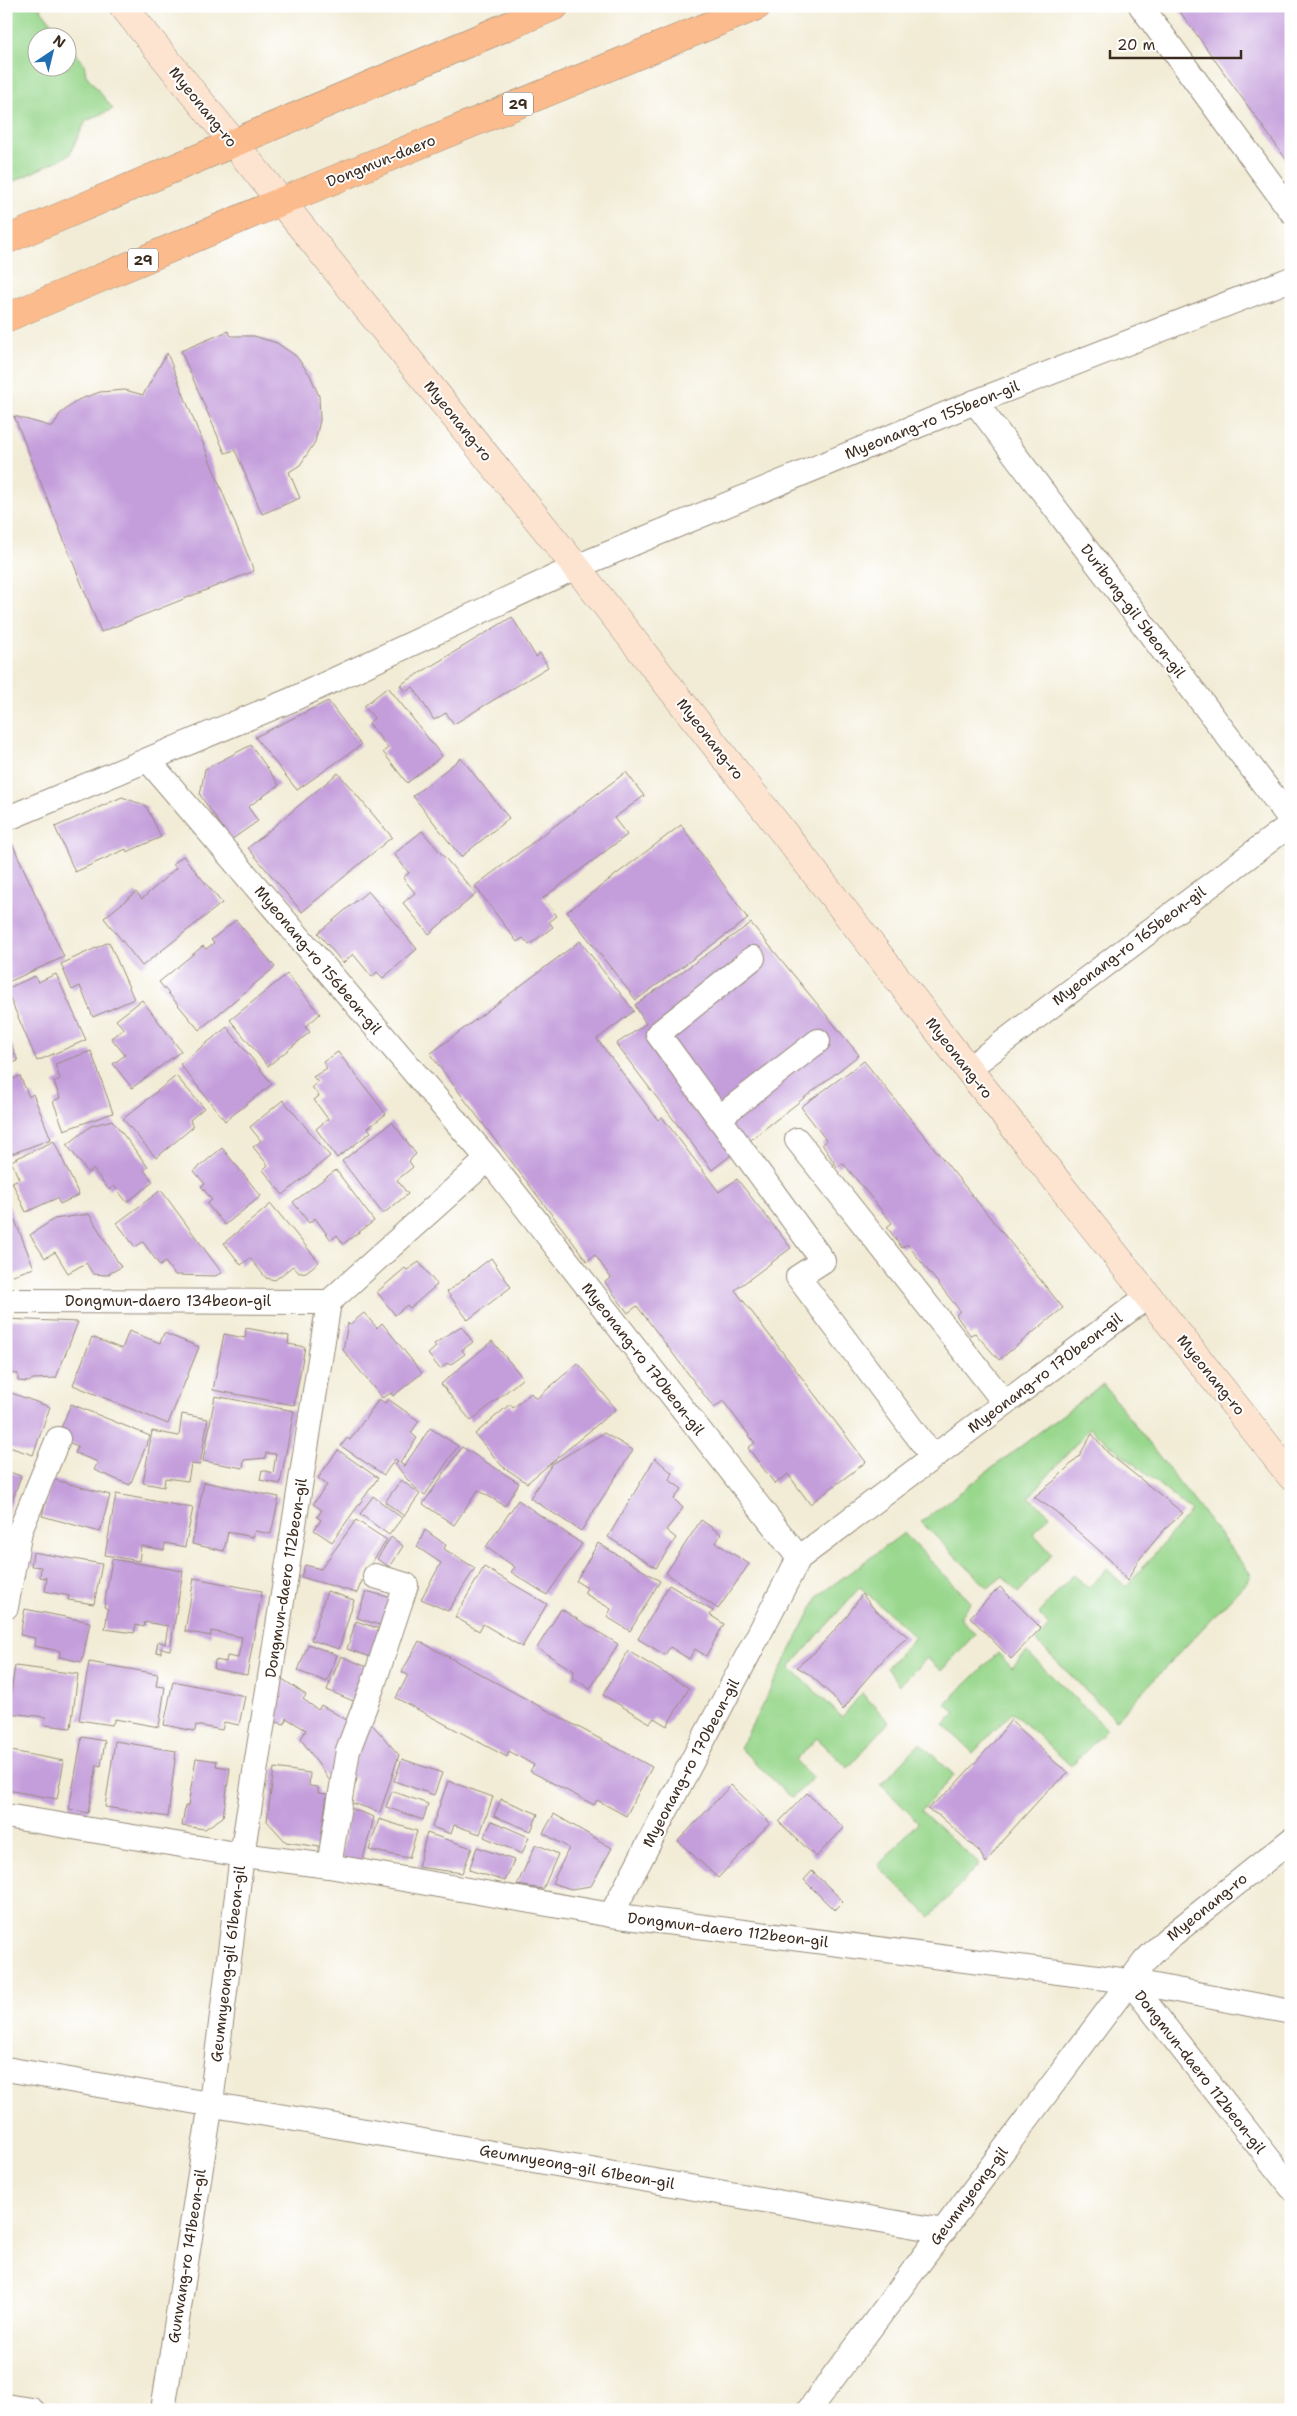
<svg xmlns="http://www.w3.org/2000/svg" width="1297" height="2416" viewBox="0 0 1297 2416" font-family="'Shantell Sans',sans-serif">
<rect width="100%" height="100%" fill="#fff"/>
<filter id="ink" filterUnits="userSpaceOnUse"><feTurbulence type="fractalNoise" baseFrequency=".02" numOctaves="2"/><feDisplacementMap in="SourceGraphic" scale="10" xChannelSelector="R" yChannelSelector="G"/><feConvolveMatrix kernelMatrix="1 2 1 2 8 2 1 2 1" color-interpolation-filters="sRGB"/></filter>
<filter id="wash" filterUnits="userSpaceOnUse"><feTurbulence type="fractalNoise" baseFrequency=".0096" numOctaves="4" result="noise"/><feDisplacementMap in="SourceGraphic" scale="20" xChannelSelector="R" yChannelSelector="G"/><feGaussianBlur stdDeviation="1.12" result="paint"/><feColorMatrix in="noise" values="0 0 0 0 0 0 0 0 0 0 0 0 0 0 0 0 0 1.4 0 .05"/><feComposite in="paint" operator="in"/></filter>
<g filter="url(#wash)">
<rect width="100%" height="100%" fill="#f2ecd6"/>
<g fill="#99d78d" stroke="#6a8056">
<path d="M6,6H38L63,37L38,38V68H68V43L84,64L86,75L113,109L86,121L69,155L6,185Z"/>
<path d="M1103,1384L1252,1576L1116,1720L1036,1641L1049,1626L1039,1614L1073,1574L1088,1588L1107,1569L1126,1587L1191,1511L1090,1428L1029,1497L1050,1515L1033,1533L1052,1554L1018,1593L1003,1576L988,1588L921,1522Z"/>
<path d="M904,1533L971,1602L960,1618L975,1634L941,1671L927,1658L900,1685L887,1668L915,1637L860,1587L790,1667L842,1717L862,1693L889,1722L848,1768L817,1738L795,1761L813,1778L792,1798L740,1748L819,1595Z"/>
<path d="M1027,1652L1107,1729L1071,1766L1012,1712L973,1753L944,1725L956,1712L945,1704L998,1653L1012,1668Z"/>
<path d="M920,1743L954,1775L921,1811L979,1864L930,1917L878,1866L918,1822L881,1785Z"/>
</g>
<g id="blocks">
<g fill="#c49edb">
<path d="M1176,6H1291V166Z"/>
<path d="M228,331L231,336H254L277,343L296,356L310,375L319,396L320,420L315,442L300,465L289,472L300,498L262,514L235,450L225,453L181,351Z"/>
<path d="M167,353L254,571L101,632L14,416L53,427L60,414L78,400L100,392L125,390L143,395Z"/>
<path d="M512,617L536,657L540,653L548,667L454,724L446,713L434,720L413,687L405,692L400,685Z"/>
<path d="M388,687L442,756L407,783L383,752L388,748L369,723L374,718L364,706Z"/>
<path d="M328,701L361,745L297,790L255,737Z"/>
<path d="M251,745L279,785L248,807L258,821L231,840L200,795L205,769Z"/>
<path d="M461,758L509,818L461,857L413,796Z"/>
<path d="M626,772L644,796L614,818L627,835L543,898L557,916L549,922L553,927L529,945L523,938L517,942L475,886Z"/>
<path d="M338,773L392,837L302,912L248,848Z"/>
<path d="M122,797L146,806L161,837L127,852L126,849L75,872L55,827Z"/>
<path d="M681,825L748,919L636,1000L567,912Z"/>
<path d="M422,831L476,894L429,934L403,903L415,893L403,878L409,873L394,854Z"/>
<path d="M11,841L64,957L6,983V844Z"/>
<path d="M183,856L222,903L142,966L104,918L136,892L142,899L176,868L173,864Z"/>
<path d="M368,891L417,949L383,978L377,972L372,977L353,954L343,963L318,933Z"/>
<path d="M236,920L275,967L199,1030L159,982L203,946L206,949L214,943L211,940Z"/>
<path d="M751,923L859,1055L712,1170L616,1044L646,1024L635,1005Z"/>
<path d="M580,941L634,1011L597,1039L658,1120L662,1117L719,1192L737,1179L791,1248L735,1290L866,1462L810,1504L788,1474L775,1484L748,1448L755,1443L723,1401L714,1408L637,1306L628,1313L605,1282L611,1278L595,1255L587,1261L430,1054Z"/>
<path d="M109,942L134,999L93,1017L80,986L72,990L61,964Z"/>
<path d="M56,974L86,1040L37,1061L6,989L35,976L38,982Z"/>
<path d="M287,974L320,1014L305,1027L310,1032L268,1066L230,1020Z"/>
<path d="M142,1000L181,1051L132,1088L113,1064L125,1055L111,1038L124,1029L116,1020Z"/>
<path d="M227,1027L272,1084L225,1121L180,1064Z"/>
<path d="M6,1032L18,1061L6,1065Z"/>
<path d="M91,1051L113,1113L64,1130L53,1101L60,1098L54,1082L60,1079L55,1064Z"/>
<path d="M338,1052L386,1114L368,1128L371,1132L337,1158L316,1129L328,1119L314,1100L319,1096L312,1087L318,1082L313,1077L327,1068L323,1062Z"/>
<path d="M864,1061L1063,1308L999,1360L975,1333L970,1335L956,1315L960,1311L907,1244L902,1248L887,1227L892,1223L843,1163L837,1167L822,1144L827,1141L801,1107Z"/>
<path d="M20,1076L29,1097L33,1094L51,1139L6,1156V1082Z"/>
<path d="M176,1076L204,1108L190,1120L193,1127L156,1158L123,1119Z"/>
<path d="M283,1100L330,1156L283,1195L263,1170L268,1165L253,1147L261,1141L250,1127Z"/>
<path d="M112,1120L148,1167L144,1170L153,1182L127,1202L114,1186L109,1190L93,1169L88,1173L67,1145L91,1126Z"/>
<path d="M392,1122L416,1154L409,1161L413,1167L397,1180L408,1194L383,1214L342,1161Z"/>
<path d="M54,1141L79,1195L60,1204L57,1198L26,1212L12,1182L19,1179L11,1161Z"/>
<path d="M222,1148L261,1196L225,1225L207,1204L212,1200L201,1186L205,1184L194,1171Z"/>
<path d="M336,1170L374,1221L343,1244L337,1235L331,1240L315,1218L309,1223L293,1202Z"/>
<path d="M161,1190L222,1273L215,1276L175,1275L165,1262L160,1266L143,1242L135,1247L117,1223Z"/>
<path d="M6,1198L34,1268L10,1276L6,1270Z"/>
<path d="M271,1204L319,1262L306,1272L299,1273L293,1266L275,1280L266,1278L250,1258L241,1265L224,1243Z"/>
<path d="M89,1214L121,1267L107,1275L93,1274L86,1263L68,1273L55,1252L45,1258L30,1235L54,1219Z"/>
<path d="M491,1258L511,1287L468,1320L447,1292Z"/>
<path d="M419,1262L437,1285L410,1308L407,1305L395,1315L377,1292L405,1268L407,1270Z"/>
<path d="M364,1313L377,1328L382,1323L422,1373L393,1396L391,1393L382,1398L343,1350L348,1323L349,1325Z"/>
<path d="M6,1319L78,1322L56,1378L33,1379L29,1382L18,1381V1374L6,1373Z"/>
<path d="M461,1326L473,1342L462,1350L465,1354L450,1365L448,1363L440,1369L428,1354L436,1347L434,1344Z"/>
<path d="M246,1328L289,1336L288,1344L305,1347L294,1405L213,1390L224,1334L245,1338Z"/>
<path d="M129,1331L160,1343L164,1333L199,1347L168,1424L73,1385L92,1337L122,1349Z"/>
<path d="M492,1341L523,1378L471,1421L441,1384Z"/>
<path d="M578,1363L616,1409L527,1483L502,1466L475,1434L510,1404L513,1408L531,1393L536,1399Z"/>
<path d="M6,1391L50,1407L33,1455L6,1446Z"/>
<path d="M215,1396L294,1411L280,1484L260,1480L262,1470L273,1473L276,1454L266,1453L265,1458L244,1460L243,1468L203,1461Z"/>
<path d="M379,1399L385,1403L388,1399L419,1421L411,1433L417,1438L400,1463L404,1466L430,1428L458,1446L425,1495L412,1485L395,1464L398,1461L395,1459L384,1475L341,1446L347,1438L350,1440Z"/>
<path d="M71,1404L150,1436L130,1485L94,1470L98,1462L75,1453L78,1446L57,1438Z"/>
<path d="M182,1414L208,1419L200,1465L191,1464L188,1481L165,1478L164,1487L143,1483L152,1431L179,1436Z"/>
<path d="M604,1433L633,1450L581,1531L530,1498L552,1464Z"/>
<path d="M1092,1434L1108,1453L1183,1513L1164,1530L1138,1561L1127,1581L1111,1561L1055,1511L1034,1497L1054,1481L1079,1456Z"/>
<path d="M462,1447L519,1483L505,1506L478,1490L454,1525L423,1504Z"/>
<path d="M338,1450L378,1478L332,1542L314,1530L321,1520L317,1517L322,1510L313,1504L327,1485L318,1478Z"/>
<path d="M655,1458L672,1473L669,1480L682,1489L674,1499L683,1508L666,1530L676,1538L656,1568L608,1537Z"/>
<path d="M6,1471L21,1476L7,1515H6Z"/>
<path d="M52,1479L110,1495L100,1532L42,1516Z"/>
<path d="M401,1480L420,1494L404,1516L385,1502Z"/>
<path d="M204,1482L279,1497L271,1534L255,1531L253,1537L228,1532L224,1551L192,1544Z"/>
<path d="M116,1494L193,1508L185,1547L165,1543L164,1550L141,1546L139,1561L105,1555Z"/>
<path d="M373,1496L402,1518L389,1535L360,1514Z"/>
<path d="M518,1500L582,1544L547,1595L511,1572L515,1567L486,1547Z"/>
<path d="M356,1520L387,1540L366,1571L357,1593L301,1577L305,1565L321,1569Z"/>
<path d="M701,1520L721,1534L716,1543L749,1564L718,1609L666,1573Z"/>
<path d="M425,1530L446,1545L444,1549L475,1568L448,1611L421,1599L441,1563L417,1547Z"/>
<path d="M391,1537L403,1546L390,1567L377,1559Z"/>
<path d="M598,1543L660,1581L630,1631L607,1617L611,1609L584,1593L587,1588L576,1581Z"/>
<path d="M33,1552L102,1564L94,1604L68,1600L69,1596L45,1591L47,1578L40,1577L41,1567L31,1566Z"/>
<path d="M112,1559L183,1571L170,1650L161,1648V1653L156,1652L158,1641L165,1644L168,1626L145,1622L144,1627L136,1625L134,1633L105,1629L108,1609L104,1607Z"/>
<path d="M484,1567L547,1604L522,1647L483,1624L479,1631L455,1617Z"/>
<path d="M194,1578L262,1591L247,1675L214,1669L215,1660L226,1662L227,1656L238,1658L242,1637L211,1631V1636L185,1631Z"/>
<path d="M669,1585L713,1611L710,1615L724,1624L706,1656L695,1649L689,1659L670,1647L665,1655L638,1639Z"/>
<path d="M1000,1587L1041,1628L1011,1659L970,1617Z"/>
<path d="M327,1591L354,1600L339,1649L311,1640Z"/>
<path d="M366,1591L392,1598L383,1626L357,1618Z"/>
<path d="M862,1594L874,1609L908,1637L889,1653L858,1689L843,1710L833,1696L810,1675L797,1667L817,1650L848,1615Z"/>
<path d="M25,1609L90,1622L82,1662L59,1657L60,1651L34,1646L35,1638L20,1635Z"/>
<path d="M561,1609L618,1644L590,1689L572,1677L574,1671L537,1648Z"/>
<path d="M356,1621L383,1630L374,1658L347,1649Z"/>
<path d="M419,1641L652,1767L626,1816L597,1800L594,1805L530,1771L534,1765L509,1751L507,1757L396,1698L408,1675L402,1672Z"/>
<path d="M308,1644L337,1655L327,1682L298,1671Z"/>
<path d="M628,1651L689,1688L667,1726L654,1718L650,1723L603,1695Z"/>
<path d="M341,1656L372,1669L358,1703L327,1690Z"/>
<path d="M89,1662L158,1674L156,1686L165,1687L159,1727L115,1719L112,1725L79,1720Z"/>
<path d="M15,1666L78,1674L71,1728L45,1725L46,1717L8,1713Z"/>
<path d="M281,1678L306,1695L303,1699L318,1710L321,1705L350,1722L330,1781L301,1739L306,1730L286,1718L285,1724L275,1722Z"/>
<path d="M173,1681L245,1696L239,1725L224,1722L222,1730L196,1725L195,1731L164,1725Z"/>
<path d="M1011,1720L1056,1763L1069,1773L1048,1790L1002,1841L986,1863L979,1851L940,1816L927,1809L950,1790L994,1742Z"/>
<path d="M370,1722L399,1755L380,1812L349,1802L357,1779L349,1776Z"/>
<path d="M82,1737L105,1741L101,1766L97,1765L88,1813L69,1809Z"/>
<path d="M115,1741L176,1751L168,1817L105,1807Z"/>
<path d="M6,1750L64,1761L57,1799L7,1790Z"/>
<path d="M196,1758L217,1761L216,1766L230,1768L223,1817L205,1829L182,1826L185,1806H188Z"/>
<path d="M402,1759L442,1773L434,1795L394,1781Z"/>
<path d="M274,1768L310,1773L309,1786L318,1787V1793L327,1794L320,1847L286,1842L267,1821Z"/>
<path d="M448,1781L493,1797L480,1834L454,1825L451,1834L432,1827Z"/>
<path d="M731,1785L770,1823L718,1878L678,1841Z"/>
<path d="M392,1791L428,1804L423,1820L386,1807Z"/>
<path d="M807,1793L844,1828L816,1857L779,1822Z"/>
<path d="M501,1799L538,1814L531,1831L494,1816Z"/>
<path d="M350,1808L374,1817L362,1863L341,1858Z"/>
<path d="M554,1814L612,1848L591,1886L571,1889L552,1883L569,1848L543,1833Z"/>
<path d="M379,1819L417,1831L409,1858L369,1850Z"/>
<path d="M492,1821L529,1837L522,1854L484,1837Z"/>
<path d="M427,1833L472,1848L462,1873L418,1867Z"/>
<path d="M536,1844L558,1854L543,1889L517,1885Z"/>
<path d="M477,1847L514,1860L505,1881L469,1870Z"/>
<path d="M812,1871L843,1901L834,1910L804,1880Z"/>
</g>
</g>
</g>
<g filter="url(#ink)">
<use href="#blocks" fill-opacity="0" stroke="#968b7a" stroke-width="1"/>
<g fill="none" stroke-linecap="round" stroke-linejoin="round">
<g stroke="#968b7a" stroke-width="26">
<g id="lane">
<path d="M1141,6L1291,211"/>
<path d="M975,402L1291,820"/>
<path d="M148,760L488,1159L799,1558"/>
<path d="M6,819L291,700L576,567L975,402L1291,279"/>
<path d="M753,958L658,1034L823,1261L798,1277L933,1457"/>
<path d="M968,1069L1291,824"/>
<path d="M720,1117L818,1041"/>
<path d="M797,1140L1005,1403"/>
<path d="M6,1301L329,1302"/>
<path d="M329,1302L488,1159"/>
<path d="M6,1607L20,1531L58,1439"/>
<path d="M6,1816L242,1855L329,1866L611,1915L1129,1981L1291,2012"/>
<path d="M329,1866L348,1750L373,1685L406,1585L375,1576"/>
<path d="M611,1915L799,1558L1148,1296"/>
<path d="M1129,1981L1291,2187"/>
<path d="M6,2069L944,2231"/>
<path d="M6,2406L32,2410"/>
<path d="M163,2410L211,2103L242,1855L329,1302"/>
<path d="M809,2410L1145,1961L1166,1940L1291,1840"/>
</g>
</g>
<g stroke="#968b7a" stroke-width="29">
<path id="secondary" d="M123,6L576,567L968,1069L1291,1476"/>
</g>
<g stroke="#968b7a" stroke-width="29">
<g id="primary">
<path d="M6,240L555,6"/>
<path d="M6,318L280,202L757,6"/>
</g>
</g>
<use href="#lane" stroke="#fff" stroke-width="24"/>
<use href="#secondary" stroke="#fde4d1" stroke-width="28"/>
<use href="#primary" stroke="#fbbb8c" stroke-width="28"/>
</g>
</g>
<g text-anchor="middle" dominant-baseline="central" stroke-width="4" stroke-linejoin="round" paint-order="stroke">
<g fill="#fff" stroke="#766a62" stroke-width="1">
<rect x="503" y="92.5" width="30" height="23" rx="4"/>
<rect x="128" y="248.5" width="30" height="23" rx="4"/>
</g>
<g font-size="14" font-weight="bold" fill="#3b2a1e">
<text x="518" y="104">29</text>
<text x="143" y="260">29</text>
</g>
<g font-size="15" fill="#3b2a1e" stroke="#fff">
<text transform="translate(203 107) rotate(51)">Myeonang-ro</text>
<text transform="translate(381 161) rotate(-22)">Dongmun-daero</text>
<text transform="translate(932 420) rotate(-22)">Myeonang-ro 155beon-gil</text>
<text transform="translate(458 421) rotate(51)">Myeonang-ro</text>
<text transform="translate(1133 611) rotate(53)">Duribong-gil 5beon-gil</text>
<text transform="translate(710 739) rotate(52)">Myeonang-ro</text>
<text transform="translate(1129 946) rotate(-37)">Myeonang-ro 165beon-gil</text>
<text transform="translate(318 960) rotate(50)">Myeonang-ro 156beon-gil</text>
<text transform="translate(959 1058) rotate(52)">Myeonang-ro</text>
<text x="168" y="1301">Dongmun-daero 134beon-gil</text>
<text transform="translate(643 1359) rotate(52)">Myeonang-ro 170beon-gil</text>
<text transform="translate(1045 1373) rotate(-37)">Myeonang-ro 170beon-gil</text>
<text transform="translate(1211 1375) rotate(51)">Myeonang-ro</text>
<text transform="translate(286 1578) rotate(-81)">Dongmun-daero 112beon-gil</text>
<text transform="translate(691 1763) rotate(-62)">Myeonang-ro 170beon-gil</text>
<text transform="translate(1207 1907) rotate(-39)">Myeonang-ro</text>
<text transform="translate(728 1930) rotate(7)">Dongmun-daero 112beon-gil</text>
<text transform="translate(228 1964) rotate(-83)">Geumnyeong-gil 61beon-gil</text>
<text transform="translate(1200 2072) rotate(52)">Dongmun-daero 112beon-gil</text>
<text transform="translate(577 2167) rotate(10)">Geumnyeong-gil 61beon-gil</text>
<text transform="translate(969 2196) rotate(-53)">Geumnyeong-gil</text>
<text transform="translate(187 2256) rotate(-81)">Gunwang-ro 141beon-gil</text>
</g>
</g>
<rect width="1297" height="2416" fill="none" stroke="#fff" stroke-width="25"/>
<g transform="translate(52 52) rotate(35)"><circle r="24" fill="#ffffff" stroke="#b1aaa5"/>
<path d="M0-4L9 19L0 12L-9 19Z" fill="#1f6fb2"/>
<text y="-8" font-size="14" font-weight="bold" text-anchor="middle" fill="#3b2a1e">N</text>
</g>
<path d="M1110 50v8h131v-8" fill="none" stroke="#3b2a1e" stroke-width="2.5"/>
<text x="1117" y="50" font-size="15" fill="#3b2a1e" stroke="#ffffff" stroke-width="4" paint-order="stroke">20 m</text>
</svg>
